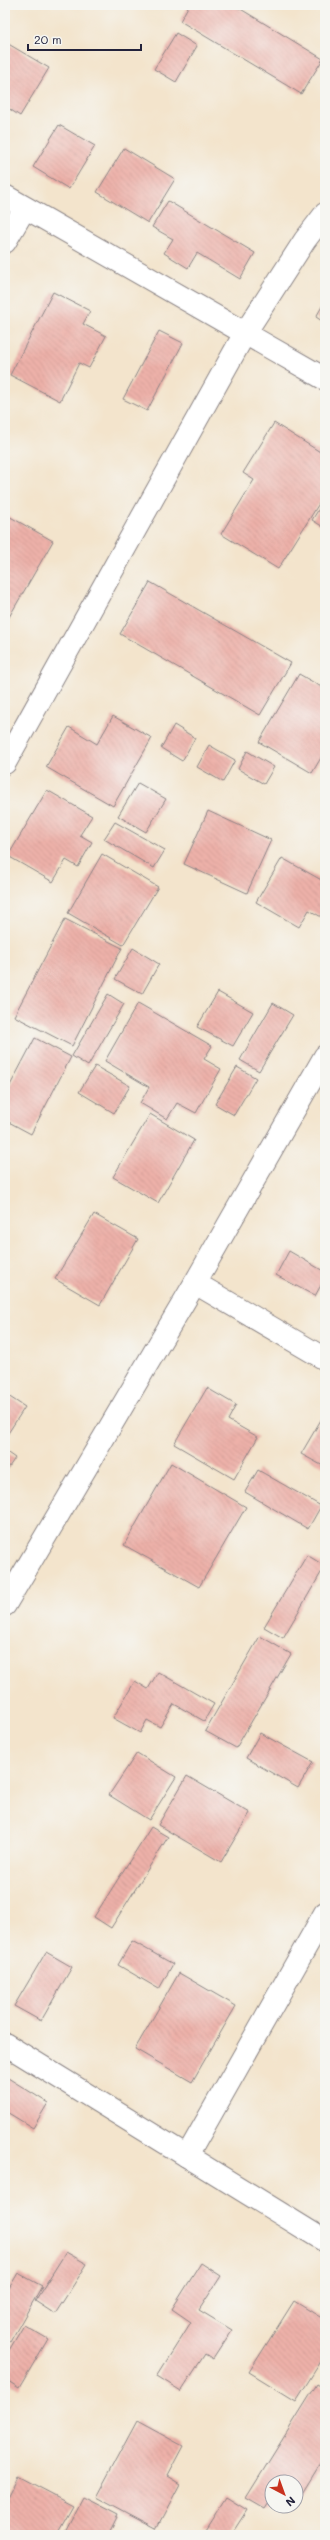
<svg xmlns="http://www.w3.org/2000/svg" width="330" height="2540" viewBox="0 0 330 2540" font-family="Mali,sans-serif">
<defs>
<pattern id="building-back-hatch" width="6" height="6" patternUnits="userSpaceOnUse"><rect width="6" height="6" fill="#edb1a9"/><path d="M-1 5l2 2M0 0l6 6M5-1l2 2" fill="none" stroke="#cb9892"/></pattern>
</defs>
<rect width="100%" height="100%" fill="#f6f6f2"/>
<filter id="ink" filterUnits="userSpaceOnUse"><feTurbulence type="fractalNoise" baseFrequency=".025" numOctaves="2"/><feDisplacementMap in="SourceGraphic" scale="8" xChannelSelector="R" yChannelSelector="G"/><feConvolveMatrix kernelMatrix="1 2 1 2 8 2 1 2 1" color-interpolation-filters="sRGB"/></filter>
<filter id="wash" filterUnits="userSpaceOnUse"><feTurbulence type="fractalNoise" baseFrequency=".012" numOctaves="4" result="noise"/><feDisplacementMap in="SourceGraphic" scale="16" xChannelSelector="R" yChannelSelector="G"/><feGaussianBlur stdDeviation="0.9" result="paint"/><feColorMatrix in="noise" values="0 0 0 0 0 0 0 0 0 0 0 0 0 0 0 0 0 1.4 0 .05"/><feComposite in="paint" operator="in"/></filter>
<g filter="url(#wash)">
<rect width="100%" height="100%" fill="#f3e4cc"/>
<g id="blocks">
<g fill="url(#building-back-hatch)">
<path d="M189,5H234L323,59L301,94L180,21Z"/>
<path d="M176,33L197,46L176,82L154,69Z"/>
<path d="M5,42L49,68L20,116L5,106Z"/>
<path d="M59,125L95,146L69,189L33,167Z"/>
<path d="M124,148L175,179L148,223L97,192Z"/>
<path d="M168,201L255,253L240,279L197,253L188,268L164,253L173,239L152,227Z"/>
<path d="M53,292L90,311L83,324L106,336L89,368L79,363L60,401L10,375Z"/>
<path d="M325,301V323L316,317Z"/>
<path d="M159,331L183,343L147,411L123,399Z"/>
<path d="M274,423L325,455V494L278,569L221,534L254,480L243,473Z"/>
<path d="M325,499V528L312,520Z"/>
<path d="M5,514L53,541L5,624Z"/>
<path d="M150,582L291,663L260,715L120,634Z"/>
<path d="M299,674L325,689V751L312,773L259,742Z"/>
<path d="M113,716L152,738L113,806L46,767L69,727L97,744Z"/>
<path d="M174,725L195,738L182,761L161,748Z"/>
<path d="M209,745L235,760L223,782L197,767Z"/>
<path d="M247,751L274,767L264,784L238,769Z"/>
<path d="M138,783L166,799L146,832L118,816Z"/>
<path d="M47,790L92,816L80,835L92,842L78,867L66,860L53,882L8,856Z"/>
<path d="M208,811L271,840L247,893L184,864Z"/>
<path d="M115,822L165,850L154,868L104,839Z"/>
<path d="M102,854L158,887L123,945L68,913Z"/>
<path d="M282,858L325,882V919L309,910L299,927L256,902Z"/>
<path d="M65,919L122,948L72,1046L14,1016Z"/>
<path d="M133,948L159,964L142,994L115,979Z"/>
<path d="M218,992L253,1012L233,1046L197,1027Z"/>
<path d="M108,994L124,1004L88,1066L72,1056Z"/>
<path d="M138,1003L212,1046L204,1059L221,1069L196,1113L177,1103L167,1119L140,1103L149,1087L105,1061Z"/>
<path d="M273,1003L293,1015L259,1071L240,1060Z"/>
<path d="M35,1038L71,1057L31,1134L5,1120V1095Z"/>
<path d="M95,1066L130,1086L114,1113L79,1092Z"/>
<path d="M237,1067L256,1078L234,1115L215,1104Z"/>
<path d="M150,1114L194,1140L158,1203L113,1177Z"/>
<path d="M94,1214L138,1239L100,1305L55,1279Z"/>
<path d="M289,1251L325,1272V1278L315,1296L276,1275Z"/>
<path d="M207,1388L236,1405L228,1420L258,1437L234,1479L174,1444Z"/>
<path d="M5,1394L25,1407L5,1438Z"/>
<path d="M325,1413V1467L301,1454Z"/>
<path d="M5,1451L15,1458L5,1473Z"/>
<path d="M171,1463L246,1507L199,1587L124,1545Z"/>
<path d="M258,1470L321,1506L308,1529L245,1492Z"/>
<path d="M307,1555L325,1566L283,1638L264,1627Z"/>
<path d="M260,1636L291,1654L236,1748L205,1731Z"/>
<path d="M158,1672L214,1704L204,1721L174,1704L160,1727L147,1720L140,1733L113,1718L135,1681L148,1689Z"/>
<path d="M260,1733L313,1762L298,1788L246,1758Z"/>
<path d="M137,1753L176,1777L149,1820L109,1795Z"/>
<path d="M187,1776L250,1813L221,1862L158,1825Z"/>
<path d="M151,1827L168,1837L111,1928L94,1917Z"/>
<path d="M132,1941L173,1964L159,1989L118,1965Z"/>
<path d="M46,1952L72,1967L41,2021L14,2006Z"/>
<path d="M179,1973L236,2006L192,2082L135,2049Z"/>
<path d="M8,2078L48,2103L33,2128L5,2111V2083Z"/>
<path d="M66,2252L87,2264L55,2314L35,2301Z"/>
<path d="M201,2263L221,2276L199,2310L232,2330L213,2359L205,2354L181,2391L157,2376L191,2322L172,2309Z"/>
<path d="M18,2273L42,2286L10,2342L5,2339V2295Z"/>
<path d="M294,2301L325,2320V2355L296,2401L249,2372Z"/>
<path d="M24,2325L48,2339L19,2388L5,2379V2357Z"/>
<path d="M317,2384L325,2389V2456L301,2495L296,2492V2482H272V2498L265,2509L246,2498Z"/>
<path d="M137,2421L183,2446L167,2476L180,2484L156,2529L96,2497Z"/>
<path d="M18,2476L73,2505L56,2535H5V2502Z"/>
<path d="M83,2497L118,2515L108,2535H63Z"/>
<path d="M226,2497L247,2510L231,2535H202Z"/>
</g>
</g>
</g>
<g filter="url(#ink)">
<use href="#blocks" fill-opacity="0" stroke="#8a8384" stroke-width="1"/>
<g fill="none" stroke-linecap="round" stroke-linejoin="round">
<g stroke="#8a8384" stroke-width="24">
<g id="minor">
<path d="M5,196L325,379"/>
<path d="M5,242L25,208"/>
<path d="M5,763L245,333L305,240L325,214"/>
<path d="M195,1283L325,1359"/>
<path d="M5,1605L195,1283L325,1056"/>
<path d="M5,2044L325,2241"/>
<path d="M187,2156L325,1913"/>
</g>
</g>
<use href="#minor" stroke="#fff" stroke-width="22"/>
</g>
</g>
<rect width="330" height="2540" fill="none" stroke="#f6f6f2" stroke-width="20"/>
<g transform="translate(284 2494) rotate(139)"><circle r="19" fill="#f6f6f2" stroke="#a1a1a9"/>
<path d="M0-3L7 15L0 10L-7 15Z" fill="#c8321e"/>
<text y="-6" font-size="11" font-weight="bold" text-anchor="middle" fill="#22223b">N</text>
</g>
<path d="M28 44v6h113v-6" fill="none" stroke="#22223b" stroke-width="2"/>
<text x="34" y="44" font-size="12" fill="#22223b" stroke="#f6f6f2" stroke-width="3" paint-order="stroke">20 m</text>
</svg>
